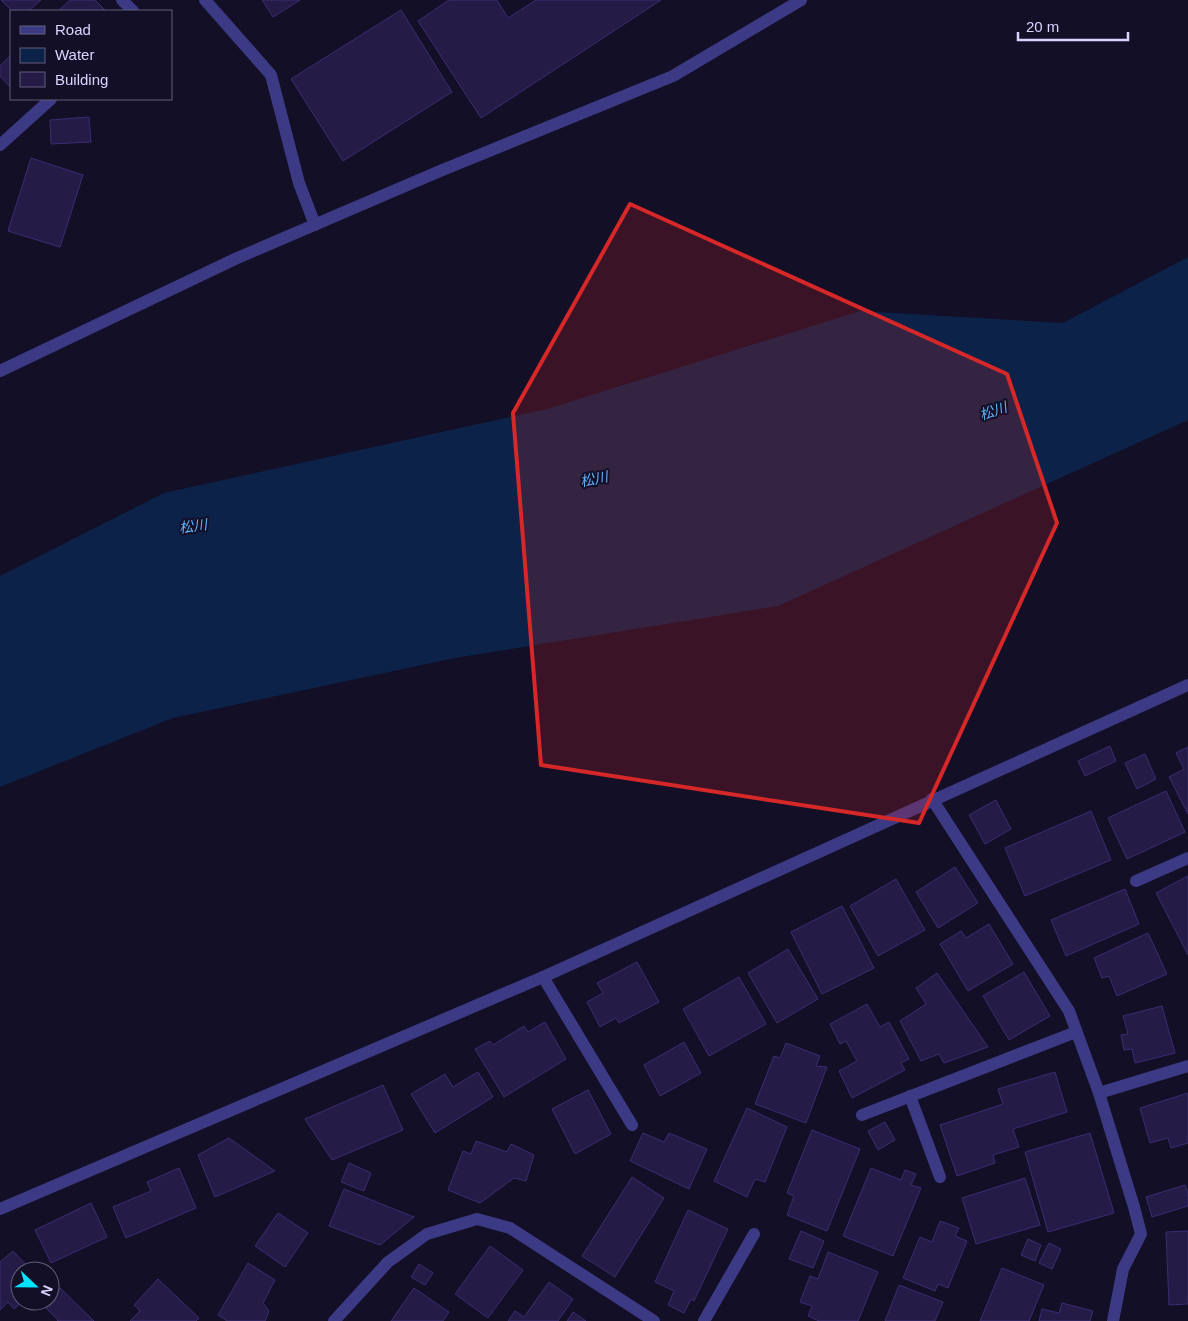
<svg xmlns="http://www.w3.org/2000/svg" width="1188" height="1321" viewBox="0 0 1188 1321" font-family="Helvetica,'Noto Sans JP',sans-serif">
<rect width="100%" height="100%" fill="#130f26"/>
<path fill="#0c2248" d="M1188,257V420L778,606L455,658L173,718L0,787V576L164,493L547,409L860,311L1063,323Z"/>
<g fill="#241b47" stroke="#3b2d73">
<path d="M1,0H41L29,11H12Z"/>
<path d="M70,0H95L106,11H58Z"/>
<path d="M262,0H300L273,17Z"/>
<path d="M449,0H497L508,18L536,0H661L481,118L418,21Z"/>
<path d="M401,10L452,92L343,161L291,79Z"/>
<path d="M11,55V88L0,76V66Z"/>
<path d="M89,117L91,142L51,144L50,120Z"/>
<path d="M31,158L83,175L60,247L8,231Z"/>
<path d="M1110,746L1116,761L1085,776L1078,761Z"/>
<path d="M1188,747V814L1169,777L1184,769L1176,753Z"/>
<path d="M1145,754L1156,779L1137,789L1125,763Z"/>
<path d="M1166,791L1185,832L1127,859L1108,818Z"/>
<path d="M996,800L1011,829L985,844L969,815Z"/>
<path d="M1091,811L1111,860L1025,896L1005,848Z"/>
<path d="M955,867L978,903L938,928L916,892Z"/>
<path d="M1188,876V955L1156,893Z"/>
<path d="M896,879L925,930L878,956L850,906Z"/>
<path d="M1125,889L1139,924L1066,956L1051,920Z"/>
<path d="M842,906L874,968L822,994L791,932Z"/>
<path d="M989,924L1013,964L968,991L940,944L961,931L966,938Z"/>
<path d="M1148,933L1167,974L1117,996L1109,976L1102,978L1094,958Z"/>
<path d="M788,949L818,999L777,1023L748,973Z"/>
<path d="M637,962L659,1002L619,1023L616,1018L600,1027L587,1002L603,993L597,983Z"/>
<path d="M1024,972L1050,1016L1009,1040L983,996Z"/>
<path d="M937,973L988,1047L944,1063L939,1054L921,1061L900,1021L926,1004L916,988Z"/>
<path d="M739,977L766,1024L709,1056L683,1009Z"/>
<path d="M867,1004L880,1027L889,1022L909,1059L901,1063L905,1070L852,1098L839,1071L857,1061L846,1041L840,1044L830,1024Z"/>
<path d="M1162,1006L1175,1053L1135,1063L1132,1049L1124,1050L1121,1035L1128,1034L1123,1016Z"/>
<path d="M545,1022L566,1059L504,1097L475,1049L490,1041L493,1045L524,1026L528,1032Z"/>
<path d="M684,1042L701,1073L660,1096L644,1065Z"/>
<path d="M786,1043L820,1056L816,1066L827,1067L806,1123L755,1104L774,1056L780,1058Z"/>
<path d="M478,1072L493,1097L435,1133L411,1094L445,1074L453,1087Z"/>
<path d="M1055,1072L1067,1112L1013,1129L1019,1147L993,1155L995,1163L957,1176L940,1125L1003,1104L998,1089Z"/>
<path d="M383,1085L403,1130L332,1160L305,1119Z"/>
<path d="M588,1090L611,1134L575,1154L552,1109Z"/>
<path d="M1188,1093V1143L1171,1148L1168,1138L1150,1143L1140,1108Z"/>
<path d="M747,1108L787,1127L765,1182L755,1179L747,1197L714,1181Z"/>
<path d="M885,1122L895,1140L878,1150L868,1131Z"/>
<path d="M812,1130L860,1149L827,1231L787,1215L794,1196L787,1193Z"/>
<path d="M643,1133L664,1142L669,1133L707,1149L689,1189L630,1161Z"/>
<path d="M1090,1133L1114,1213L1048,1232L1025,1152Z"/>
<path d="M229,1138L275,1171L215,1197L198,1155Z"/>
<path d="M476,1141L507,1152L511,1144L534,1155L526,1181L514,1178L480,1203L448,1190L463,1151L471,1154Z"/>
<path d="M349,1163L371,1173L364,1191L341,1182Z"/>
<path d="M179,1168L196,1208L126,1238L113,1207L151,1191L147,1182Z"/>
<path d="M871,1168L901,1180L905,1170L916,1174L911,1185L921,1188L893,1256L843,1236Z"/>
<path d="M632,1177L664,1198L615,1277L582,1256Z"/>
<path d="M1025,1178L1040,1225L976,1244L962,1198Z"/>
<path d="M1185,1185L1188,1194V1206L1152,1217L1146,1197Z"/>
<path d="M344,1189L414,1217L380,1245L329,1226Z"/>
<path d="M91,1203L107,1237L51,1263L35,1230Z"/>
<path d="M688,1210L728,1229L694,1301L691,1299L684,1313L668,1305L674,1291L655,1282Z"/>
<path d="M278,1213L308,1233L285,1267L255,1246Z"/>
<path d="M940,1221L959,1228L955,1236L967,1241L948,1288L938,1284L935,1291L903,1278L920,1237L932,1242Z"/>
<path d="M801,1231L824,1241L813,1268L789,1259Z"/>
<path d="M1188,1231V1304L1169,1305L1166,1232Z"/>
<path d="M1028,1239L1041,1245L1035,1261L1021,1255Z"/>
<path d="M1049,1243L1061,1249L1052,1269L1039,1263Z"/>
<path d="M490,1246L523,1270L488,1318L455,1294Z"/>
<path d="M13,1251L32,1271H20V1301H23L14,1309L8,1302L0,1310V1262Z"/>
<path d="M828,1252L878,1272L858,1321H819L808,1316L812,1306L800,1302L810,1276L818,1279Z"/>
<path d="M248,1263L275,1280L263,1303L269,1311L265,1321H227L218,1315Z"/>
<path d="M419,1264L433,1273L425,1285L411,1277Z"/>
<path d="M1002,1268L1044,1285L1029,1321H980Z"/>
<path d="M158,1279L199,1318L196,1321H130L140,1311L134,1305Z"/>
<path d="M549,1282L573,1299L558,1321H508L515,1311L524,1317Z"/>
<path d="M899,1285L943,1302L935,1321H885Z"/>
<path d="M60,1288L94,1321H57L58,1320L43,1305L47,1301H50V1298Z"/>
<path d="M414,1288L449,1312L443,1321H391Z"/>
<path d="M1062,1303L1093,1311L1090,1321H1039L1042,1309L1059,1313Z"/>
<path d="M573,1312L586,1321H567Z"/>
</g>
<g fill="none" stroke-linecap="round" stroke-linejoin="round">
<g stroke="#3d3a85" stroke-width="12">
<path d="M122,0L133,11"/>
<path d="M205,0L271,75L299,183L315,225"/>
<path d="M0,145L51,99"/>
<path d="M0,371L235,259L440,171L673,76L801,0"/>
<path d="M932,799L1069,1011L1099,1093L1134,1207L1141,1234L1123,1269L1113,1321"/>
<path d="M1136,881L1188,858"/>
<path d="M543,977L632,1125"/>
<path d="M1099,1093L1188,1066"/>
<path d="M910,1096L940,1177"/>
<path d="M862,1115L1076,1032"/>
<path d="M0,1209L543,977L1188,685"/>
<path d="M334,1321L388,1262L427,1234L477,1219L510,1228L654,1321"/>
<path d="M704,1321L754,1234"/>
</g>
</g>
<path fill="#d62828" fill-opacity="0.2" stroke="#d62828" stroke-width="4" stroke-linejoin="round" d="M630,204L1007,374L1057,523L919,823L541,765L513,413Z"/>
<g text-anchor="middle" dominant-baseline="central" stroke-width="4" stroke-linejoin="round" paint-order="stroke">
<g font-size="14" font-style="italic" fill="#62b6ff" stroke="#130f26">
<text transform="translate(993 411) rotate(-19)">松川</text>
<text transform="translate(594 479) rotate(-12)">松川</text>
<text transform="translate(193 526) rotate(-8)">松川</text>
</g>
</g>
<rect x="10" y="10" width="162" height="90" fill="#130f26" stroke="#625e7d"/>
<rect x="20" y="26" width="25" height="8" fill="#3d3a85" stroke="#625e7d"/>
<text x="55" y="35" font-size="15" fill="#d9d4ff">Road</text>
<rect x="20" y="48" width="25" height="15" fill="#0c2248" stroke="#625e7d"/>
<text x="55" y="60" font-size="15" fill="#d9d4ff">Water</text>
<rect x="20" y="72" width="25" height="15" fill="#241b47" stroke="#625e7d"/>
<text x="55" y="85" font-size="15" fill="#d9d4ff">Building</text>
<g transform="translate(35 1286) rotate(112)"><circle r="24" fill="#130f26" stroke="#625e7d"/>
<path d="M0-4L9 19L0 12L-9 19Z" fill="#00e5ff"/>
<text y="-8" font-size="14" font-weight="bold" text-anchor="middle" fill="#d9d4ff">N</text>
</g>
<path d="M1018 32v8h110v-8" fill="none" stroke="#d9d4ff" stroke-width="2.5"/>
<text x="1026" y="32" font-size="15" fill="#d9d4ff" stroke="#130f26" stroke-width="4" paint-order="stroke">20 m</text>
</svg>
